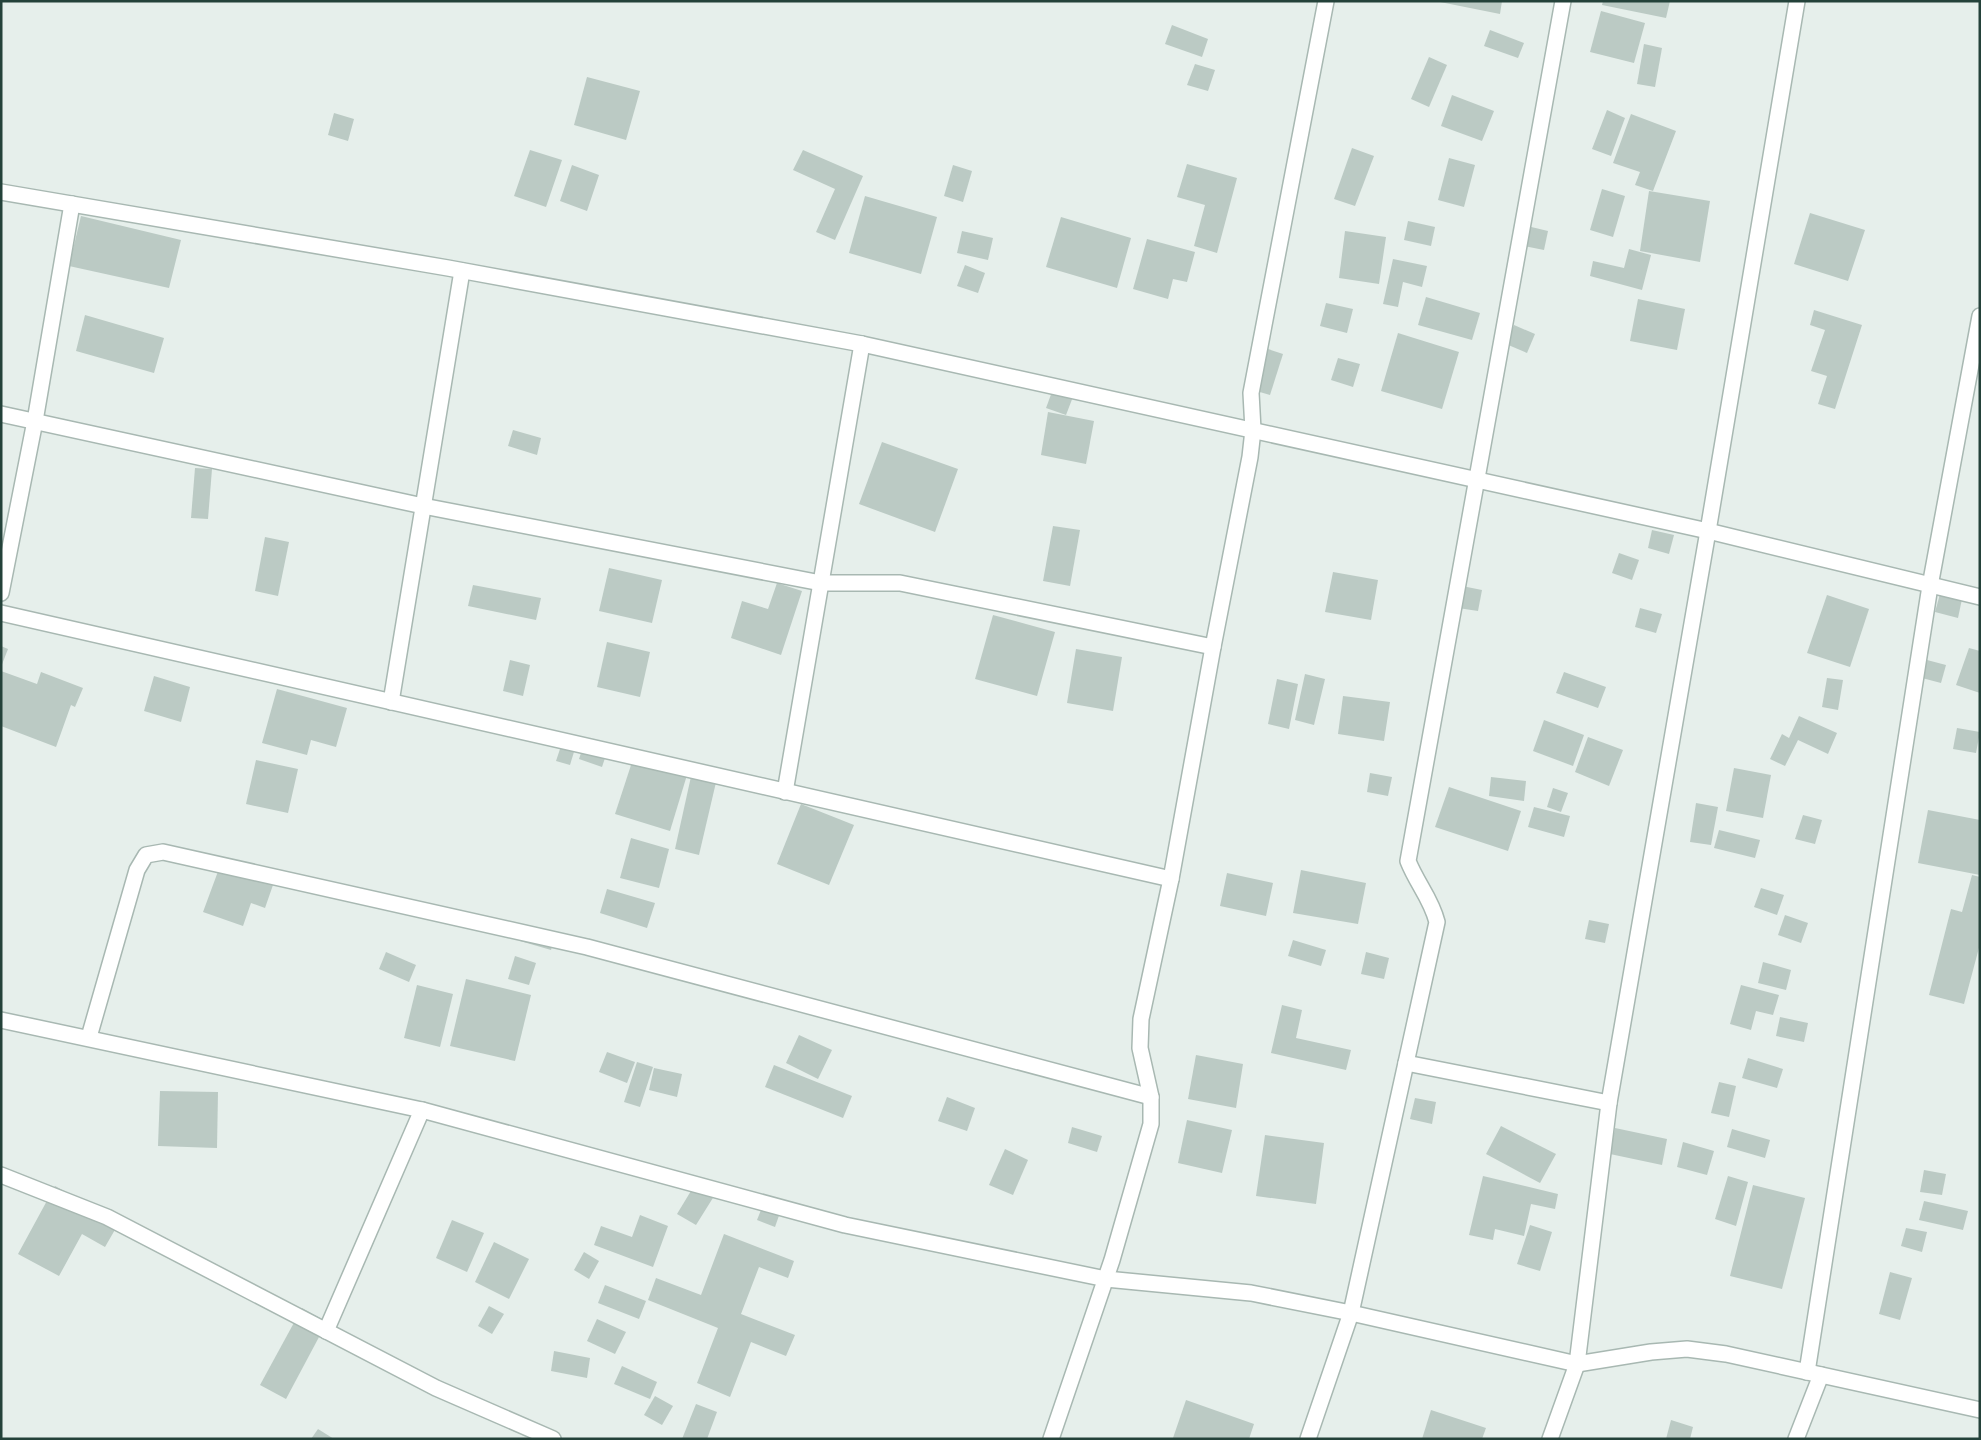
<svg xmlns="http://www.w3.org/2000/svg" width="1981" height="1440" viewBox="0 0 1981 1440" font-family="Inter,sans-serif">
<rect width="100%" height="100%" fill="#e6efeb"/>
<g fill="#bbcac4">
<path d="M1435,1H1502L1500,14Z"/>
<path d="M1603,1H1670L1666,18L1602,5Z"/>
<path d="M1601,11L1645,23L1634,63L1590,52Z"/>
<path d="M1172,25L1208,39L1202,57L1165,44Z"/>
<path d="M1490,30L1524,43L1518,58L1484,46Z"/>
<path d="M1644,44L1662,48L1655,87L1637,84Z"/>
<path d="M1429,57L1447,65L1429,107L1411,99Z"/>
<path d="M1195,64L1215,70L1208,91L1187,85Z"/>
<path d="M587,77L640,91L626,140L574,125Z"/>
<path d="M1452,95L1494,111L1482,141L1441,126Z"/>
<path d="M1607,110L1625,118L1611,156L1592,149Z"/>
<path d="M334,113L354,119L348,141L328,135Z"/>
<path d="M1631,114L1676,131L1653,191L1635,185L1640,172L1613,163Z"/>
<path d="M1352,148L1374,156L1355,206L1334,199Z"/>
<path d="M530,150L562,160L546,207L514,196Z"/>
<path d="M803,150L863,176L835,240L816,232L835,189L793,170Z"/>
<path d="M1449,158L1475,165L1464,207L1438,200Z"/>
<path d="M1187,164L1237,178L1217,253L1194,246L1205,205L1177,197Z"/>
<path d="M572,165L599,175L587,211L560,201Z"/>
<path d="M953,165L972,171L963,202L944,196Z"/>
<path d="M1602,189L1625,196L1613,237L1590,230Z"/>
<path d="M1649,191L1710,201L1700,262L1640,251Z"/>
<path d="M865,196L937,217L921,274L849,253Z"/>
<path d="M1810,213L1865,230L1848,281L1794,264Z"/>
<path d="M81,216L181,240L169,288L69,266Z"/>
<path d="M1061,217L1131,238L1117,288L1046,267Z"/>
<path d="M1408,221L1435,227L1431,246L1404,240Z"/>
<path d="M1519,224L1548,231L1544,250L1514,244Z"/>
<path d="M962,231L993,238L988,260L957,253Z"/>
<path d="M1345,231L1386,237L1379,284L1339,278Z"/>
<path d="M1147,239L1195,252L1187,282L1173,279L1168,299L1133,289Z"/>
<path d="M1629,249L1651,255L1642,290L1590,276L1593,261L1624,268Z"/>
<path d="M1393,259L1427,266L1422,287L1403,282L1398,307L1383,304Z"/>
<path d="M965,265L985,273L978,293L957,286Z"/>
<path d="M1426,297L1480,313L1472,340L1418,325Z"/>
<path d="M1638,299L1685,309L1677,350L1630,341Z"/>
<path d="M1326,303L1353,309L1347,333L1320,326Z"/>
<path d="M1814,310L1862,325L1835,409L1818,404L1827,376L1811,371L1825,330L1810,325Z"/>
<path d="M85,315L164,338L154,373L76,351Z"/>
<path d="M1514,325L1535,334L1527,353L1506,344Z"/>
<path d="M1398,333L1459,352L1442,409L1381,391Z"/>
<path d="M1265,348L1283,354L1270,395L1253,390Z"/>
<path d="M1338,358L1360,364L1353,387L1331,380Z"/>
<path d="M1056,381L1076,389L1066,415L1046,408Z"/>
<path d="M1048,412L1094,421L1086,464L1041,455Z"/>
<path d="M513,430L541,438L537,455L508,446Z"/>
<path d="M882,442L958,469L935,532L859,504Z"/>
<path d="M195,468L212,469L208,519L191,518Z"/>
<path d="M1053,526L1080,530L1070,586L1043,581Z"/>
<path d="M1652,530L1674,535L1669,554L1648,548Z"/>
<path d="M265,537L289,542L278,596L255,591Z"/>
<path d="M1619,553L1639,560L1632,580L1612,573Z"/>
<path d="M609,568L662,580L652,623L599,611Z"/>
<path d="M1333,572L1378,580L1371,620L1325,612Z"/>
<path d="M777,583L802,591L781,655L731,638L742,601L768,609Z"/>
<path d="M473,585L541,598L536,620L468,606Z"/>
<path d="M1462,586L1482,590L1478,611L1458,608Z"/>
<path d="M1940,594L1962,599L1958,618L1935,612Z"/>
<path d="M1827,595L1869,609L1850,667L1807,653Z"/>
<path d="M1640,608L1662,614L1656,633L1635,627Z"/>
<path d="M993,615L1055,632L1037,696L975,679Z"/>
<path d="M607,642L650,652L640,697L597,687Z"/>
<path d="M1,646L8,649L1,667Z"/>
<path d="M1969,648L1980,651V693L1956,685Z"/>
<path d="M1076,649L1122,657L1113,711L1067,703Z"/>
<path d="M510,660L530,665L523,696L503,691Z"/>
<path d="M1927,660L1946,665L1941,683L1922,678Z"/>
<path d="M1,671L37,684L41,672L83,688L75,707L71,705L56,747L1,726Z"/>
<path d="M1564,672L1606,687L1598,708L1556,693Z"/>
<path d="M1305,674L1325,679L1314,725L1295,720Z"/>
<path d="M154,676L190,687L181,722L144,711Z"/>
<path d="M1827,678L1843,680L1838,710L1822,707Z"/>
<path d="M1277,679L1298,684L1289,729L1268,724Z"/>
<path d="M277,689L347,708L336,747L311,740L307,755L262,743Z"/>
<path d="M1343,696L1390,702L1384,741L1338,734Z"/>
<path d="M1799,716L1837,733L1828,754L1798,740L1785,766L1770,759L1782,734L1789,738Z"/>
<path d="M1544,720L1584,735L1573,766L1533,751Z"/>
<path d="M1957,728L1980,732L1976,753L1953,749Z"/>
<path d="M564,737L577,742L570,765L556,761Z"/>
<path d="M1588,737L1623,750L1609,786L1575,772Z"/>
<path d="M585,741L608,749L602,767L579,759Z"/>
<path d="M633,759L687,775L670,831L615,814Z"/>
<path d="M256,760L298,769L288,813L246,804Z"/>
<path d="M1734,768L1771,775L1763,818L1726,811Z"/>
<path d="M692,772L717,778L699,855L675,849Z"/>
<path d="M1370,773L1392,777L1388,796L1367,792Z"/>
<path d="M1491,777L1526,781L1524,801L1489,796Z"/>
<path d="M1449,787L1521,811L1508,851L1435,827Z"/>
<path d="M1553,788L1568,793L1561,812L1547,807Z"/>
<path d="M1696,803L1718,807L1711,845L1690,842Z"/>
<path d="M801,804L854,825L829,885L777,864Z"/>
<path d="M1534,807L1570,816L1564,837L1528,827Z"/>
<path d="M1928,810L1980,820V875L1918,863Z"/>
<path d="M1803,815L1822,820L1815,844L1795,839Z"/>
<path d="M1719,830L1760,840L1755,858L1714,848Z"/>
<path d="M631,838L669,849L659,888L620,878Z"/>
<path d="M220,866L273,885L265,908L251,903L243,926L203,912Z"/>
<path d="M1301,870L1366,883L1358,924L1293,913Z"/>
<path d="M1227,873L1273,883L1266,916L1220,906Z"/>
<path d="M1972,875L1980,877V944L1964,1004L1929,995L1951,909L1962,912Z"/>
<path d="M1761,888L1784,895L1777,915L1754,907Z"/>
<path d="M607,889L655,903L647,928L600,913Z"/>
<path d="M1785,915L1808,923L1801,943L1778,935Z"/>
<path d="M1589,920L1609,924L1605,943L1585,939Z"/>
<path d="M524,924L556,933L551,950L520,941Z"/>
<path d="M1293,940L1326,950L1321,966L1288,956Z"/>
<path d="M386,952L416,965L409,982L379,969Z"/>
<path d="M1366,952L1389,958L1384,979L1361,974Z"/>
<path d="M515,956L536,963L529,985L508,979Z"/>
<path d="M1763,962L1791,970L1786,990L1758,983Z"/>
<path d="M466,979L531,995L515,1061L450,1046Z"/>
<path d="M417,985L453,994L440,1047L404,1038Z"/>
<path d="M1741,985L1779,995L1773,1015L1756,1011L1751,1030L1730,1024Z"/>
<path d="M1282,1005L1302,1010L1296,1038L1351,1050L1346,1070L1271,1053Z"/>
<path d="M1780,1017L1808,1023L1804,1042L1776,1036Z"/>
<path d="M799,1035L832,1050L818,1079L786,1063Z"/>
<path d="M607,1052L635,1062L627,1083L599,1072Z"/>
<path d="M1196,1055L1243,1064L1236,1108L1188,1099Z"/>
<path d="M1748,1058L1783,1069L1777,1088L1742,1078Z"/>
<path d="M637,1062L653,1067L640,1107L624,1102Z"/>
<path d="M774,1065L852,1096L843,1118L765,1087Z"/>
<path d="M654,1068L682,1074L677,1097L649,1090Z"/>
<path d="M1719,1082L1736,1086L1729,1117L1711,1113Z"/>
<path d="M160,1091L218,1092L217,1148L158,1146Z"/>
<path d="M947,1097L975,1108L967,1131L938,1121Z"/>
<path d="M1415,1098L1436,1102L1432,1124L1410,1119Z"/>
<path d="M1187,1120L1232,1130L1222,1173L1178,1163Z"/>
<path d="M1501,1126L1556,1154L1540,1183L1486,1154Z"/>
<path d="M1072,1127L1102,1136L1097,1152L1068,1143Z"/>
<path d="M1615,1128L1667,1139L1662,1165L1610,1154Z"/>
<path d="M1732,1129L1770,1140L1765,1158L1727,1147Z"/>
<path d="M1265,1135L1324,1143L1316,1204L1256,1196Z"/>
<path d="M1683,1142L1714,1151L1707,1175L1677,1167Z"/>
<path d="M1005,1149L1028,1160L1013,1195L989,1185Z"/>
<path d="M1924,1170L1946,1174L1942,1195L1920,1192Z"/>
<path d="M1483,1176L1558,1194L1555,1209L1531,1204L1524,1236L1495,1229L1493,1240L1469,1235Z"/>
<path d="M1728,1176L1748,1182L1736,1226L1715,1219Z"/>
<path d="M697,1181L716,1193L696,1225L677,1214Z"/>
<path d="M1753,1185L1805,1198L1782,1289L1730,1276Z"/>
<path d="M55,1186L120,1221L105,1247L82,1234L59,1276L18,1254Z"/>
<path d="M765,1200L782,1207L775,1227L757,1220Z"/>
<path d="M1924,1201L1968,1211L1963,1230L1919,1220Z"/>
<path d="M640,1215L668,1226L653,1267L594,1245L601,1226L632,1237Z"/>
<path d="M452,1220L484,1233L467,1272L436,1258Z"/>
<path d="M1530,1225L1552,1232L1540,1271L1517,1264Z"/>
<path d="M1906,1228L1927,1232L1922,1252L1901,1246Z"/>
<path d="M724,1234L794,1261L788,1278L759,1267L741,1314L795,1335L786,1356L751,1342L730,1397L697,1383L718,1328L648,1300L656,1278L701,1295Z"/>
<path d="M494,1242L529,1259L509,1299L475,1282Z"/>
<path d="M584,1252L599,1261L589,1279L574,1270Z"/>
<path d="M1890,1272L1912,1278L1900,1320L1879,1314Z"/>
<path d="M605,1285L646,1301L639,1319L598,1303Z"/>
<path d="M489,1306L504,1314L492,1334L478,1326Z"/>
<path d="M302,1308L327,1322L286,1399L260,1385Z"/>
<path d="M597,1319L626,1332L615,1354L587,1341Z"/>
<path d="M554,1351L590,1358L587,1378L551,1371Z"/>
<path d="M622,1366L657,1382L650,1399L614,1384Z"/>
<path d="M655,1396L673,1406L662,1425L644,1415Z"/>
<path d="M1186,1400L1254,1424L1249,1439L1173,1438Z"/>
<path d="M696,1404L717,1412L707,1439H682Z"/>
<path d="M1431,1410L1486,1428L1482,1439H1422Z"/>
<path d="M1671,1420L1693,1427L1690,1439H1666Z"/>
<path d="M318,1429L334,1439H311Z"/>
</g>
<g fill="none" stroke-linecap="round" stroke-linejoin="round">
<g stroke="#a8b8b2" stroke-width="18">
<g id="minor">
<path d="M1,192L448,268L862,344L1708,531L1980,597"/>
<path d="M1,414L423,506L821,583H900L1213,647"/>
<path d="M1,593L35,421L72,204"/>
<path d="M1,613L1171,879"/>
<path d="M391,702L462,271"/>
<path d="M785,792L862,344"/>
<path d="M1,1020L422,1110L845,1225L1106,1279L1251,1293L1351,1313L1577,1364L1651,1352L1687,1349L1726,1354L1980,1410"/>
<path d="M89,1037L137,870L146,855L163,852L587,947L1151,1097"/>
<path d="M1406,1063L1609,1103"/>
<path d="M1,1175L107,1217L436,1388L553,1439"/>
<path d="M326,1331L422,1110"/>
<path d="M1807,1372L1930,586L1980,316"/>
<path d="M1051,1439L1112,1260L1151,1124V1097L1140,1048L1141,1019L1171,879L1213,647L1250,457L1253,430L1251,393L1326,1"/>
<path d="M1308,1439L1351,1313L1437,922C1431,898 1417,884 1408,861L1563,1"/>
<path d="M1550,1439L1577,1364L1609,1103L1708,531L1797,1"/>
<path d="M1796,1439L1821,1375"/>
</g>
</g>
<use href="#minor" stroke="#fff" stroke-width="15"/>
</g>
<rect width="1981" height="1440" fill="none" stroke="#24423a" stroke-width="5"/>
</svg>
